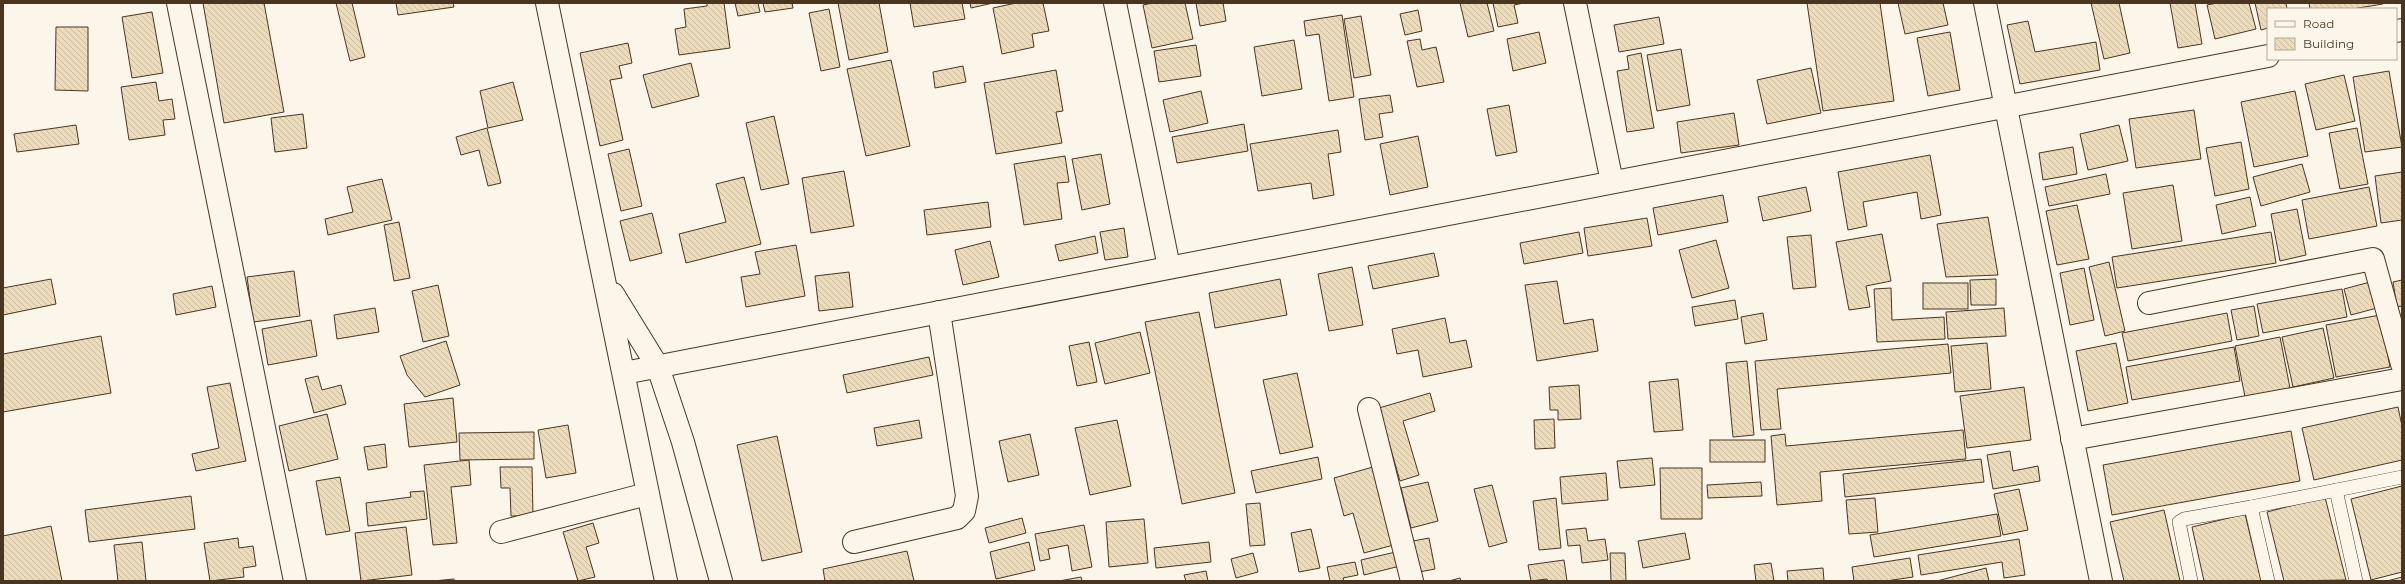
<svg xmlns="http://www.w3.org/2000/svg" width="2405" height="584" viewBox="0 0 2405 584" font-family="Montserrat,sans-serif">
<defs>
<pattern id="building-back-hatch" width="6" height="6" patternUnits="userSpaceOnUse"><rect width="6" height="6" fill="#ecdcbc"/><path d="M-1 5l2 2M0 0l6 6M5-1l2 2" fill="none" stroke="#ccbda1"/></pattern>
</defs>
<rect width="100%" height="100%" fill="#fbf6e9"/>
<g fill="url(#building-back-hatch)" stroke="#4a3520">
<path d="M203,3H264L284,112L224,123Z"/>
<path d="M336,3H352L365,57L350,61Z"/>
<path d="M396,3H453L454,7L398,15Z"/>
<path d="M707,3H724L730,48L679,55L675,29L686,27L684,9L707,6Z"/>
<path d="M735,3H758L760,12L738,16Z"/>
<path d="M763,3H792L793,8L765,12Z"/>
<path d="M838,3H879L888,52L849,60Z"/>
<path d="M910,3H962L965,19L914,27Z"/>
<path d="M970,3H993L971,8Z"/>
<path d="M1016,3H1043L1049,31L1032,34L1034,47L1002,54L993,8Z"/>
<path d="M1153,3H1185L1193,39L1152,48L1143,5Z"/>
<path d="M1196,3H1223L1226,21L1200,26Z"/>
<path d="M1460,3H1487L1494,31L1468,37Z"/>
<path d="M1493,3H1524L1514,5L1518,23L1498,27Z"/>
<path d="M1807,3H1880L1894,101L1823,111Z"/>
<path d="M1898,3H1943L1948,25L1905,34Z"/>
<path d="M2091,3H2119L2130,53L2104,59Z"/>
<path d="M2170,3H2195L2202,44L2178,48Z"/>
<path d="M2217,3H2249L2256,29L2215,39L2207,5Z"/>
<path d="M2255,3H2286L2287,9H2268V28L2261,30Z"/>
<path d="M2309,3H2383V4L2352,9H2310Z"/>
<path d="M829,9L840,67L821,71L809,13Z"/>
<path d="M1418,10L1422,31L1405,35L1400,14Z"/>
<path d="M152,12L163,73L132,78L122,17Z"/>
<path d="M1342,15L1354,97L1329,101L1319,34L1306,36L1304,21Z"/>
<path d="M1361,16L1371,75L1354,78L1344,19Z"/>
<path d="M1659,17L1664,44L1619,52L1614,25Z"/>
<path d="M2028,21L2035,52L2096,42L2100,70L2020,84L2007,25Z"/>
<path d="M56,27H88V91L55,90Z"/>
<path d="M1539,32L1546,63L1513,71L1507,39Z"/>
<path d="M1950,32L1960,90L1928,96L1917,38Z"/>
<path d="M1420,39L1422,50L1436,47L1444,82L1417,87L1407,41Z"/>
<path d="M1294,40L1302,89L1262,96L1254,47Z"/>
<path d="M628,43L632,63L619,66L622,78L610,80L623,140L600,146L580,53Z"/>
<path d="M1196,45L1201,76L1159,82L1154,51Z"/>
<path d="M1681,49L1690,105L1657,111L1647,55Z"/>
<path d="M1641,53L1654,128L1627,132L1617,71L1629,69L1627,56Z"/>
<path d="M891,60L910,146L866,156L847,69Z"/>
<path d="M691,63L699,96L652,108L643,75Z"/>
<path d="M963,66L966,82L935,88L933,72Z"/>
<path d="M1811,68L1821,113L1767,124L1757,80Z"/>
<path d="M1056,70L1063,111L1056,112L1062,143L996,154L984,83Z"/>
<path d="M2389,71L2402,147L2365,152L2353,77Z"/>
<path d="M2344,75L2355,121L2316,130L2305,84Z"/>
<path d="M156,82L159,101L172,99L175,119L163,120L165,135L129,140L121,87Z"/>
<path d="M513,82L523,120L488,128L480,91Z"/>
<path d="M1201,91L1208,123L1170,132L1163,100Z"/>
<path d="M2295,91L2308,156L2254,167L2241,102Z"/>
<path d="M1390,95L1393,112L1379,114L1383,137L1365,140L1359,99Z"/>
<path d="M1509,105L1517,152L1496,156L1487,109Z"/>
<path d="M2194,110L2201,159L2136,168L2129,119Z"/>
<path d="M1734,113L1739,145L1681,153L1677,122Z"/>
<path d="M303,114L307,148L275,152L271,118Z"/>
<path d="M774,116L789,184L761,190L746,123Z"/>
<path d="M1244,124L1248,151L1177,163L1172,137Z"/>
<path d="M76,125L79,144L17,152L14,134Z"/>
<path d="M2119,125L2128,161L2088,170L2080,134Z"/>
<path d="M487,128L501,183L488,186L479,150L461,155L456,137Z"/>
<path d="M2357,128L2368,184L2340,189L2329,133Z"/>
<path d="M1338,130L1341,152L1328,154L1334,195L1313,199L1311,183L1258,191L1250,144Z"/>
<path d="M1418,136L1428,187L1390,195L1380,144Z"/>
<path d="M2241,142L2249,189L2215,196L2206,148Z"/>
<path d="M2073,147L2077,174L2043,180L2039,153Z"/>
<path d="M629,149L642,206L621,211L608,154Z"/>
<path d="M1101,154L1110,204L1082,210L1072,159Z"/>
<path d="M1930,155L1941,215L1921,219L1917,192L1863,202L1867,226L1848,230L1838,172Z"/>
<path d="M1065,156L1069,182L1057,183L1062,219L1024,225L1014,164Z"/>
<path d="M2302,164L2310,192L2261,206L2253,177Z"/>
<path d="M844,171L854,226L811,233L802,178Z"/>
<path d="M2402,172V220L2381,223L2375,176Z"/>
<path d="M2106,174L2110,194L2049,206L2045,187Z"/>
<path d="M744,177L761,244L686,263L679,234L726,222L716,184Z"/>
<path d="M382,179L392,220L328,235L325,219L353,212L347,187Z"/>
<path d="M2173,185L2182,241L2132,249L2123,193Z"/>
<path d="M1806,187L1811,211L1763,221L1758,197Z"/>
<path d="M2369,187L2377,226L2309,239L2302,200Z"/>
<path d="M1723,195L1728,222L1658,235L1653,208Z"/>
<path d="M2250,197L2256,226L2222,234L2216,205Z"/>
<path d="M988,202L991,227L927,235L924,210Z"/>
<path d="M2077,205L2089,259L2057,265L2046,211Z"/>
<path d="M2297,209L2306,255L2280,261L2271,214Z"/>
<path d="M652,213L662,253L630,261L620,221Z"/>
<path d="M1988,217L1998,275L1946,277L1937,224Z"/>
<path d="M1647,218L1652,246L1588,256L1584,228Z"/>
<path d="M399,222L410,278L394,281L384,225Z"/>
<path d="M1124,228L1128,257L1105,260L1100,232Z"/>
<path d="M1579,232L1583,253L1524,264L1520,243Z"/>
<path d="M2271,232L2276,263L2117,288L2112,257Z"/>
<path d="M1882,234L1891,281L1866,286L1870,307L1849,310L1836,242Z"/>
<path d="M1811,235L1816,287L1793,289L1787,237Z"/>
<path d="M1095,236L1098,253L1059,261L1055,245Z"/>
<path d="M1716,240L1729,288L1692,298L1679,250Z"/>
<path d="M990,241L999,277L963,285L955,250Z"/>
<path d="M796,245L805,296L746,307L741,277L760,274L755,252Z"/>
<path d="M1434,253L1439,276L1373,289L1368,266Z"/>
<path d="M2109,262L2125,331L2105,336L2089,267Z"/>
<path d="M1352,267L1363,325L1329,331L1318,274Z"/>
<path d="M2084,268L2094,320L2070,325L2060,273Z"/>
<path d="M294,271L300,316L253,322L247,277Z"/>
<path d="M849,272L853,307L819,311L815,276Z"/>
<path d="M51,279L56,304L3,315V288Z"/>
<path d="M1280,279L1287,315L1215,328L1209,293Z"/>
<path d="M1996,279V305H1971L1970,280Z"/>
<path d="M2402,280V306L2397,307L2393,282Z"/>
<path d="M1557,281L1564,324L1593,319L1598,351L1537,361L1525,285Z"/>
<path d="M2370,282L2377,308L2351,315L2344,289Z"/>
<rect x="1923" y="283" width="45" height="26"/>
<path d="M438,285L449,336L423,342L412,291Z"/>
<path d="M212,286L216,307L176,315L173,294Z"/>
<path d="M1891,288L1892,320L1944,317L1945,339L1877,342L1874,289Z"/>
<path d="M2342,289L2347,317L2263,333L2257,304Z"/>
<path d="M1735,300L1738,319L1695,326L1692,307Z"/>
<path d="M2254,306L2259,336L2237,340L2231,310Z"/>
<path d="M375,308L379,332L337,339L334,315Z"/>
<path d="M2004,308L2006,336L1948,339L1946,312Z"/>
<path d="M1199,312L1235,493L1182,504L1145,322Z"/>
<path d="M1763,313L1767,340L1745,344L1741,317Z"/>
<path d="M2227,313L2232,341L2128,361L2122,333Z"/>
<path d="M2380,315L2390,367L2336,377L2326,325Z"/>
<path d="M1445,318L1450,343L1466,340L1472,367L1423,377L1418,350L1397,354L1392,329Z"/>
<path d="M311,320L317,356L268,365L262,329Z"/>
<path d="M2323,328L2334,378L2293,387L2282,337Z"/>
<path d="M1140,332L1150,373L1105,384L1095,343Z"/>
<path d="M101,336L111,393L3,412V354Z"/>
<path d="M2280,337L2290,388L2245,397L2235,346Z"/>
<path d="M446,341L460,385L425,397L407,375L400,356Z"/>
<path d="M1089,342L1097,382L1077,386L1069,346Z"/>
<path d="M1987,343L1991,389L1955,392L1951,346Z"/>
<path d="M2116,343L2128,403L2088,411L2076,351Z"/>
<path d="M1948,344L1951,373L1777,389L1781,429L1761,430L1755,361Z"/>
<path d="M2234,347L2240,381L2132,400L2126,367Z"/>
<path d="M929,357L933,375L847,393L843,375Z"/>
<path d="M1747,361L1754,435L1733,437L1726,363Z"/>
<path d="M1297,373L1313,447L1280,454L1263,380Z"/>
<path d="M318,376L322,390L341,385L346,404L314,413L305,379Z"/>
<path d="M1678,379L1683,430L1654,432L1649,382Z"/>
<path d="M230,383L246,461L196,471L192,454L219,448L207,387Z"/>
<path d="M1579,385L1581,419L1558,420V410H1550L1549,387Z"/>
<path d="M2024,387L2031,440L1967,448L1960,396Z"/>
<path d="M1430,393L1435,411L1403,421L1419,475L1400,481L1379,408Z"/>
<path d="M453,398L457,442L409,447L404,404Z"/>
<path d="M2398,407L2402,426V460L2314,480L2302,428Z"/>
<path d="M327,414L338,459L289,471L279,426Z"/>
<path d="M1554,419L1555,448L1535,449L1534,420Z"/>
<path d="M919,420L922,438L877,446L874,428Z"/>
<path d="M1117,420L1131,486L1090,495L1075,428Z"/>
<path d="M568,425L576,473L546,478L538,430Z"/>
<path d="M1963,430L1966,459L1820,472L1822,501L1777,505L1771,436L1785,434L1786,446Z"/>
<path d="M2291,431L2300,481L2112,515L2103,465Z"/>
<path d="M534,432V459L460,460L459,433Z"/>
<path d="M1030,434L1039,475L1008,482L999,441Z"/>
<path d="M777,436L802,552L762,561L737,445Z"/>
<rect x="1710" y="440" width="55" height="22"/>
<path d="M385,444L387,467L368,470L364,447Z"/>
<path d="M2010,451L2013,471L2038,466L2040,481L1993,489L1987,455Z"/>
<path d="M1318,457L1322,479L1256,493L1251,471Z"/>
<path d="M1652,458L1655,485L1620,488L1617,461Z"/>
<path d="M1981,459L1984,482L1845,497L1843,474Z"/>
<path d="M469,460L471,485L451,487L457,543L433,545L424,465Z"/>
<path d="M1380,465L1401,543L1364,553L1353,513L1344,516L1334,478Z"/>
<path d="M500,467H532L533,516H511L510,488H501Z"/>
<path d="M1660,468H1702V519H1661Z"/>
<path d="M1606,473L1608,500L1562,504L1560,477Z"/>
<path d="M340,477L350,531L326,535L316,481Z"/>
<path d="M1428,482L1438,521L1411,528L1401,488Z"/>
<path d="M1761,482L1762,496L1708,498L1707,485Z"/>
<path d="M1492,485L1507,542L1489,547L1474,489Z"/>
<path d="M2402,486V572L2371,580L2351,499Z"/>
<path d="M2019,489L2028,530L2003,535L1994,494Z"/>
<path d="M424,491L427,519L368,526L366,503L411,497L410,492Z"/>
<path d="M191,496L195,529L89,542L85,510Z"/>
<path d="M2325,497L2346,580L2284,581L2267,512Z"/>
<path d="M1556,498L1561,548L1539,550L1533,501Z"/>
<path d="M1875,498L1878,532L1849,534L1846,500Z"/>
<path d="M1260,503L1265,545L1250,546L1246,504Z"/>
<path d="M2164,510L2180,581H2124L2110,522Z"/>
<path d="M1997,514L2001,536L1874,557L1870,535Z"/>
<path d="M2245,514L2261,581H2204L2192,527Z"/>
<path d="M1022,518L1026,533L989,543L985,528Z"/>
<path d="M1144,519L1148,563L1109,567L1106,522Z"/>
<path d="M593,523L599,543L586,547L595,577L578,581L563,532Z"/>
<path d="M1084,525L1092,567L1072,571L1068,545L1048,549L1050,559L1040,561L1035,534Z"/>
<path d="M51,526L62,581H3V536Z"/>
<path d="M406,527L412,575L361,581L355,533Z"/>
<path d="M1586,528L1588,541L1605,539L1608,560L1582,563L1580,545L1568,546L1566,530Z"/>
<path d="M1311,529L1320,568L1299,572L1291,533Z"/>
<path d="M1685,533L1690,559L1643,568L1638,541Z"/>
<path d="M238,538L239,548L253,546L256,566L243,568L244,577L210,581L204,543Z"/>
<path d="M1429,538L1435,569L1419,572L1413,541Z"/>
<path d="M2019,539L2025,575L2004,578L2002,562L1921,575L1918,555Z"/>
<path d="M142,542L146,581H118L114,545Z"/>
<path d="M1029,542L1035,570L996,579L990,552Z"/>
<path d="M1209,542L1211,562L1156,568L1154,548Z"/>
<path d="M907,551L914,581H825L823,569Z"/>
<path d="M1400,551L1404,565L1364,575L1361,560Z"/>
<path d="M1253,553L1258,572L1236,578L1231,559Z"/>
<path d="M1610,553H1625L1626,581H1611Z"/>
<path d="M1910,558L1913,577L1886,581H1854L1852,567Z"/>
<path d="M1564,560L1567,581H1548L1547,579L1531,581L1528,565Z"/>
<path d="M1355,562L1358,575L1343,578L1344,581H1330L1327,567Z"/>
<path d="M1771,563L1774,581H1756L1754,565Z"/>
<path d="M1823,568L1824,581H1788L1787,571Z"/>
<path d="M1986,568L1989,581H1937Z"/>
<path d="M1206,571L1208,581H1186L1184,575Z"/>
<path d="M1081,577L1082,581H1059Z"/>
<path d="M2402,577V581H2387Z"/>
<path d="M1460,578L1461,581H1449Z"/>
<path d="M454,579V581H433Z"/>
</g>
<g fill="none" stroke-linecap="round" stroke-linejoin="round">
<g stroke="#4a3520" stroke-width="14">
<g id="lane">
<path d="M2336,490L2356,581"/>
<path d="M2191,581L2179,522L2184,519L2251,507"/>
<path d="M2268,581L2251,507L2402,477"/>
</g>
</g>
<g stroke="#4a3520" stroke-width="24">
<g id="street">
<path d="M178,3L295,581"/>
<path d="M547,3L666,581"/>
<path d="M1115,3L1169,267"/>
<path d="M1575,3L1612,182"/>
<path d="M1985,3L2101,581"/>
<path d="M2396,31L2402,30"/>
<path d="M613,294L658,367L683,442L721,581"/>
<path d="M2149,303L2373,259L2402,364"/>
<path d="M624,373L2268,56"/>
<path d="M1369,409L1412,581"/>
<path d="M2072,439L2402,379"/>
<path d="M501,532L647,494"/>
<path d="M854,542L957,518L964,511L967,496L939,312"/>
</g>
</g>
<use href="#lane" stroke="#fbf6e9" stroke-width="13"/>
<use href="#street" stroke="#fbf6e9" stroke-width="22"/>
</g>
<rect width="2405" height="584" fill="none" stroke="#4a3520" stroke-width="8"/>
<rect x="2267" y="8" width="130" height="52" fill="#fbf6e9" stroke="#b4a999"/>
<rect x="2275" y="21" width="20" height="6" fill="#fbf6e9" stroke="#b4a999"/>
<text x="2303" y="28" font-size="12" fill="#4a3520">Road</text>
<rect x="2275" y="38" width="20" height="12" fill="url(#building-back-hatch)" stroke="#b4a999"/>
<text x="2303" y="48" font-size="12" fill="#4a3520">Building</text>
</svg>
